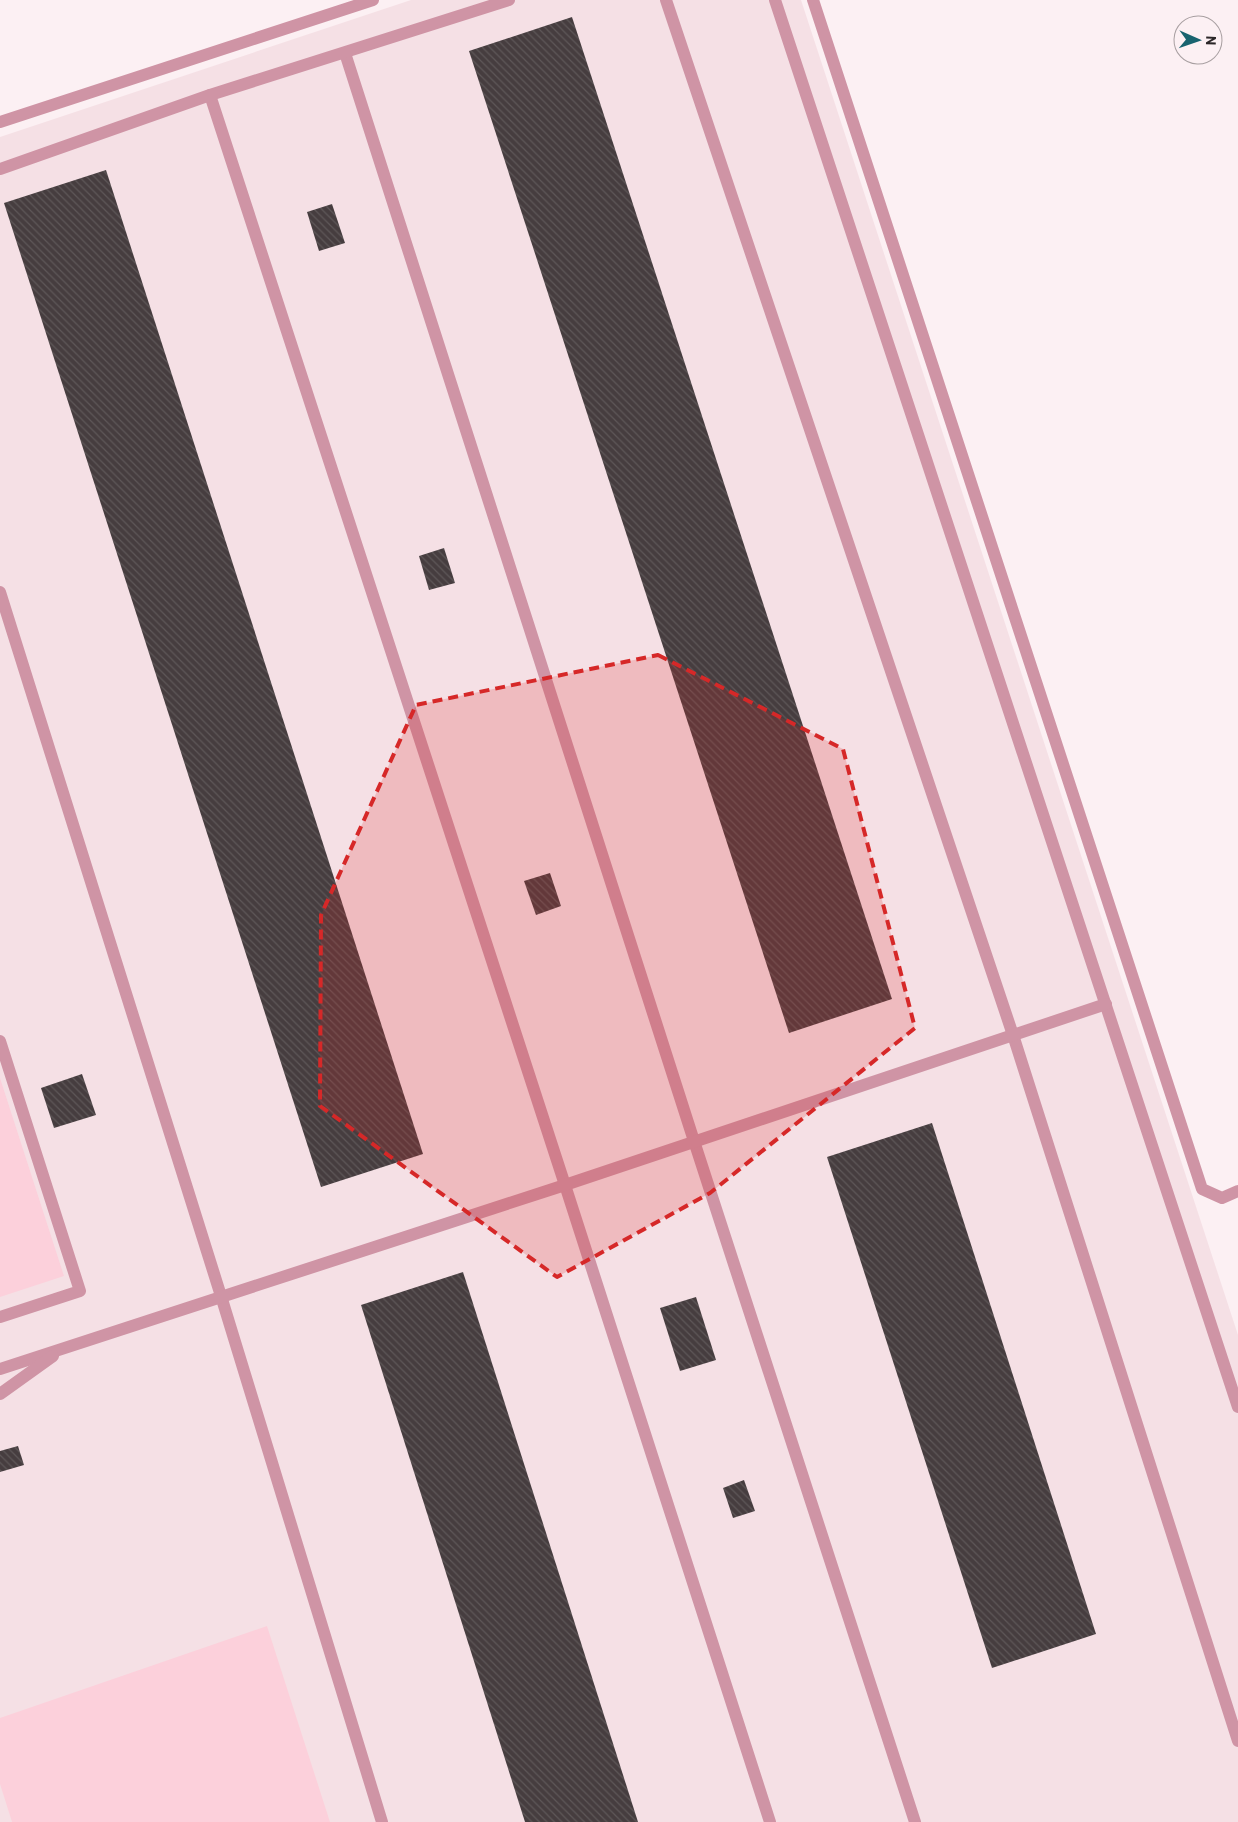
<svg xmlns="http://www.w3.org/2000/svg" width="1238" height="1822" viewBox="0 0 1238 1822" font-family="Barlow,sans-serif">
<defs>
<pattern id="building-back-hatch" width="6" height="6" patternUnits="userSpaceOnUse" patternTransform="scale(1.25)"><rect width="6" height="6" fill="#463d3f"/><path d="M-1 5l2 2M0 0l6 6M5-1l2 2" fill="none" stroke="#5e5758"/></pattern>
</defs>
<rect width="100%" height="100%" fill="#fcf0f3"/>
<path fill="#f5e0e5" d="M411,0H801L1238,1335V1822H0V137Z"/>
<g fill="#fcd0db">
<path d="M0,1078L64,1276L0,1297Z"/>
<path d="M267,1626L330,1822H12L0,1784V1718Z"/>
</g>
<g fill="url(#building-back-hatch)">
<path d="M572,17L892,999L789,1033L469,51Z"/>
<path d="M106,170L423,1154L321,1187L4,203Z"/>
<path d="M332,204L345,243L319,251L307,212Z"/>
<path d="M444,548L455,583L429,590L419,556Z"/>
<path d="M550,873L561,906L536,915L524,881Z"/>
<path d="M82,1074L96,1115L54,1128L41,1088Z"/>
<path d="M932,1123L1096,1634L992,1668L827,1157Z"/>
<path d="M463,1272L638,1822H525L361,1305Z"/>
<path d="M696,1297L716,1360L680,1371L660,1308Z"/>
<path d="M18,1446L24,1465L0,1472V1451Z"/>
<path d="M744,1480L755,1511L733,1518L723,1488Z"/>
</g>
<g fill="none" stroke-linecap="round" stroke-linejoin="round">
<g stroke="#cf94a5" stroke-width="12">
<path d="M666,0L1013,1035L1238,1741"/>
<path d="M775,0L1238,1407"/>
<path d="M345,53L694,1141L915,1822"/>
<path d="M210,95L565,1185L770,1822"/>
<path d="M0,169L210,95L509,0"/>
<path d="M0,592L221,1296L382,1822"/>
<path d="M0,1041L80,1291L0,1317"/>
<path d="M0,1369L565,1185L1106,1004"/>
<path d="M0,1394L53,1356"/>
</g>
<g stroke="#cf94a5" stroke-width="12">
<path d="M813,0L1202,1189L1222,1198L1238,1191"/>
<path d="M0,122L373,0"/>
</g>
</g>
<path fill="#d62828" fill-opacity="0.2" stroke="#d62828" stroke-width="4" stroke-dasharray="10 6" stroke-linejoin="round" d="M658,655L843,749L915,1028L710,1193L557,1277L320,1106L321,915L416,705Z"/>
<g transform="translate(1198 40) rotate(92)"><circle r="24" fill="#fcf0f3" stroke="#a89fa1"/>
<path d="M0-4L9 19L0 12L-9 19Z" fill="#18636f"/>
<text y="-8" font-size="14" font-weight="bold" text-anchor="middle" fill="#2b2627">N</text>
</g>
</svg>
